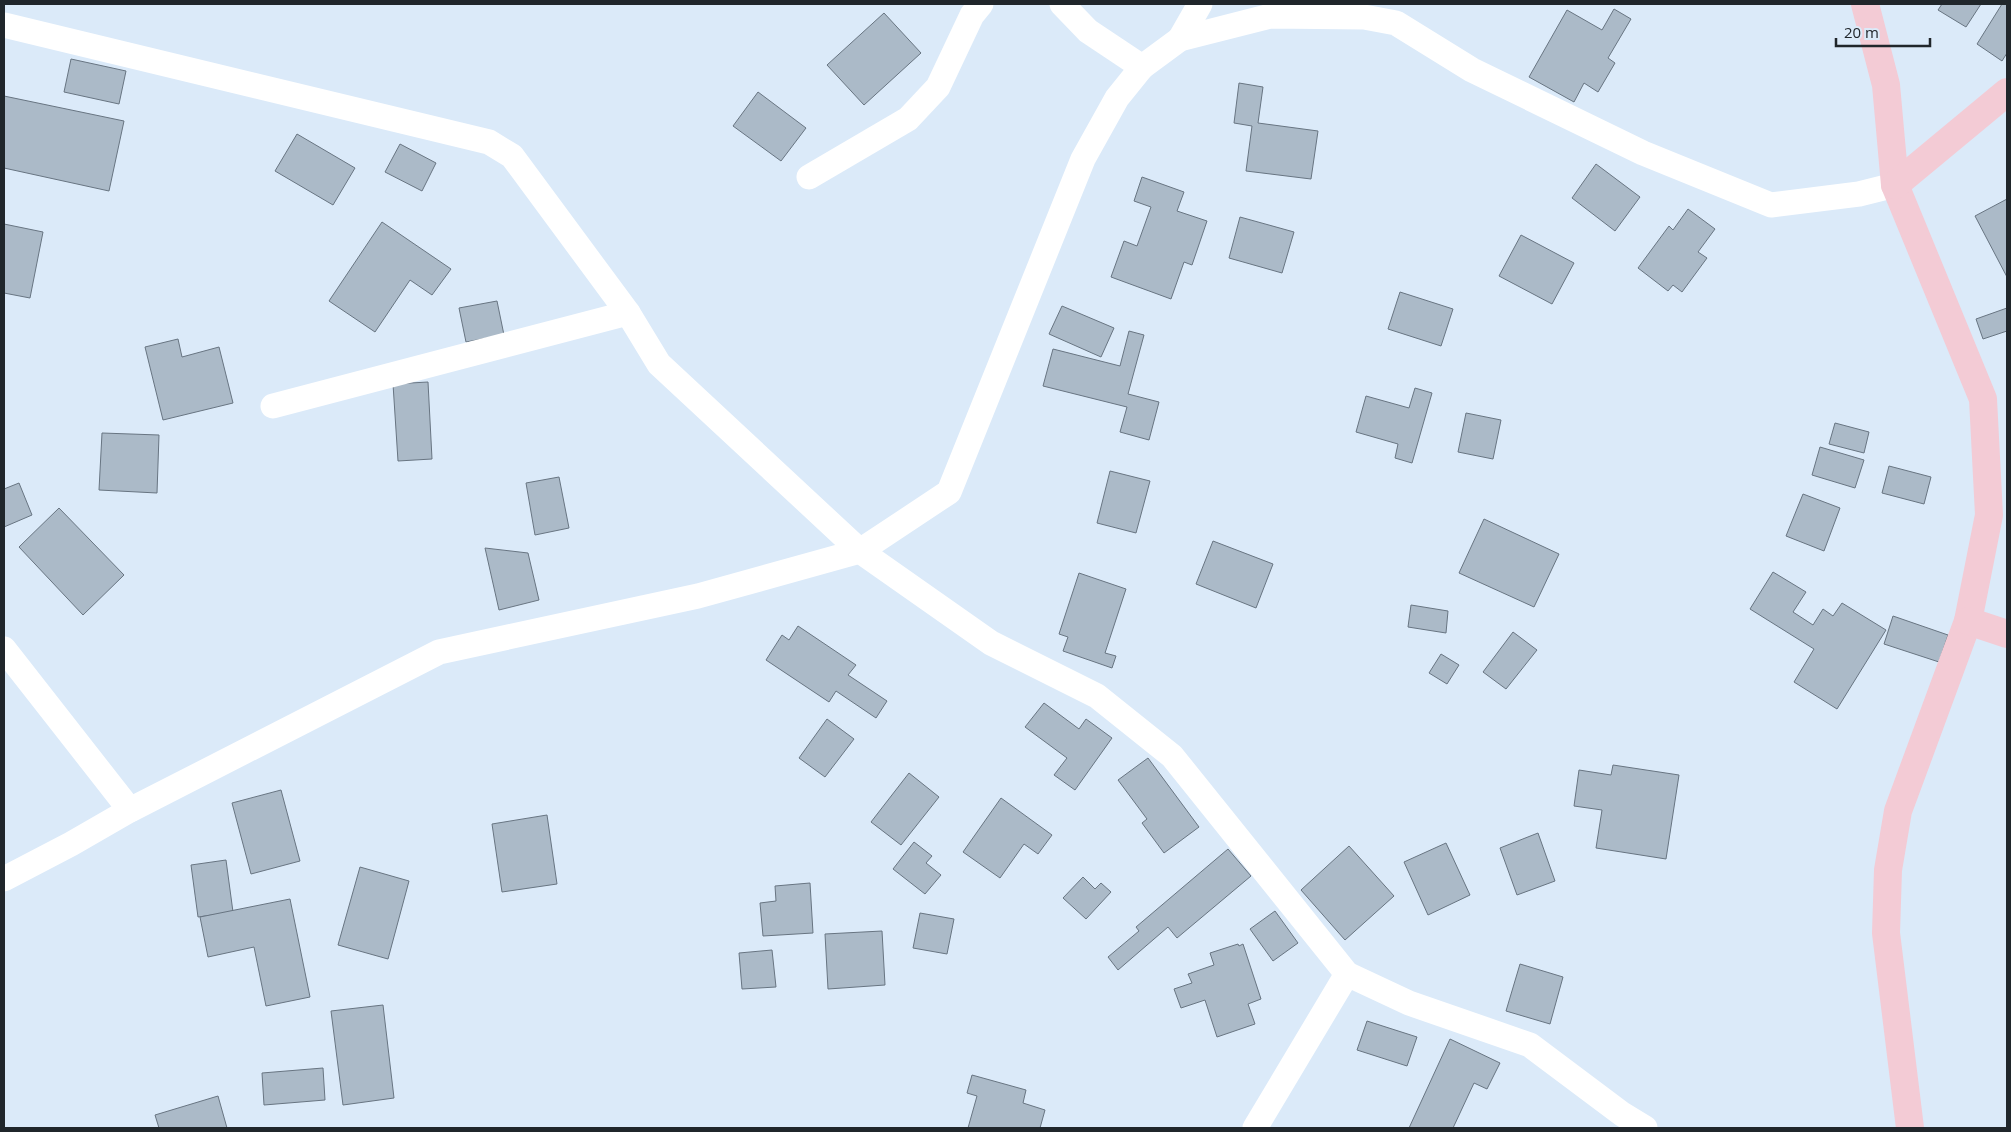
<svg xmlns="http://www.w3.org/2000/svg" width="2011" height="1132" viewBox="0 0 2011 1132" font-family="'Open Sans',sans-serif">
<rect width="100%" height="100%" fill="#dbeaf9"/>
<g fill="#abbac8" stroke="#687582">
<path d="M1942,4H1981L1966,27L1938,10Z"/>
<path d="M2002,4H2007V53L2002,61L1977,44Z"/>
<path d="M1614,9L1631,19L1608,58L1615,63L1598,92L1584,83L1574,102L1529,77L1567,10L1602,30Z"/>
<path d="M884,13L921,53L864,105L827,65Z"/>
<path d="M71,59L126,71L119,104L64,92Z"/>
<path d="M1239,83L1263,87L1258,123L1318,131L1311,179L1246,171L1252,126L1234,123Z"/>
<path d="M758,92L806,128L781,161L733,126Z"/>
<path d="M4,96L124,121L109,191L4,168Z"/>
<path d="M297,134L355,168L333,205L275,171Z"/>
<path d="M400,144L436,163L422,191L385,172Z"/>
<path d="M1596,164L1640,197L1615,231L1572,198Z"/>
<path d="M1142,177L1184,192L1177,211L1207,221L1192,265L1184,262L1171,299L1111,277L1124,241L1137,246L1151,207L1134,201Z"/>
<path d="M2007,199V277L1975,216Z"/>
<path d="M1688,209L1715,229L1698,252L1707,258L1682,292L1673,285L1668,291L1638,268L1669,226L1673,230Z"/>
<path d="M1240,217L1294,232L1282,273L1229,258Z"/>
<path d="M382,222L451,269L432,295L410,280L375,332L329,301Z"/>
<path d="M4,224L43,232L30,298L4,293Z"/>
<path d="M1521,235L1574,263L1552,304L1499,276Z"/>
<path d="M1400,292L1453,309L1441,346L1388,329Z"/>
<path d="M497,301L504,335L466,342L459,308Z"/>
<path d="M1062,306L1114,328L1101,357L1049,334Z"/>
<path d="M2007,308V331L1983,339L1976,319Z"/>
<path d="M1129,331L1144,335L1128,394L1159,402L1149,440L1120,432L1127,407L1043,386L1053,349L1120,366Z"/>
<path d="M178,339L182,357L219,347L233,403L163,420L145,347Z"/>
<path d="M428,382L432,459L398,461L393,384Z"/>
<path d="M1415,388L1432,393L1412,463L1395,458L1398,444L1356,432L1366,396L1409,408Z"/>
<path d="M1466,413L1501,420L1493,459L1458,452Z"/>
<path d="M1835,423L1869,432L1864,453L1829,444Z"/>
<path d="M102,433L159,435L157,493L99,490Z"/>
<path d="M1820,447L1864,460L1855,488L1812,475Z"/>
<path d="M1889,466L1931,477L1924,504L1882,493Z"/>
<path d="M1110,471L1150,481L1136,533L1097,523Z"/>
<path d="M559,477L569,528L535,535L526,483Z"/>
<path d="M19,483L32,515L4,527V489Z"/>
<path d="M1803,494L1840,508L1824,551L1786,536Z"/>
<path d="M59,508L124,575L83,615L19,547Z"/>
<path d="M1484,519L1559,554L1534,607L1459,573Z"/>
<path d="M1213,541L1273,564L1256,608L1196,584Z"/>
<path d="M485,548L528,553L539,600L499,610Z"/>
<path d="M1773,572L1806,592L1793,612L1813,625L1823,609L1833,616L1842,603L1886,630L1837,709L1794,682L1814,649L1750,609Z"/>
<path d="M1079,573L1126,589L1105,653L1116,656L1112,668L1063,651L1068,637L1059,634Z"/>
<path d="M1411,605L1448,611L1446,633L1408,627Z"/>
<path d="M1893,616L1948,635L1939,662L1884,644Z"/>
<path d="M798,626L856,665L848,675L887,701L876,718L836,691L829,702L766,660L782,635L789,640Z"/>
<path d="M1513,632L1537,650L1506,689L1483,672Z"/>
<path d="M1441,654L1459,665L1447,684L1429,673Z"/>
<path d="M1044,703L1079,729L1086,719L1112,738L1075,790L1054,775L1067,758L1025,727Z"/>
<path d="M827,719L854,739L825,777L799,758Z"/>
<path d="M1148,758L1199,827L1164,853L1142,823L1147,819L1118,780Z"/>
<path d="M1613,765L1679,775L1666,859L1596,848L1602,810L1574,806L1579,770L1611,775Z"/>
<path d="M909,773L939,797L901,845L871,822Z"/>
<path d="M281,790L300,861L251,874L232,803Z"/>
<path d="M1001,798L1052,835L1038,854L1024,844L1000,878L963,852Z"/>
<path d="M547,815L557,884L502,892L492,824Z"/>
<path d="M1538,833L1555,881L1517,895L1500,848Z"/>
<path d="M914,842L932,856L926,863L941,875L925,894L893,869Z"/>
<path d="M1446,843L1470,895L1428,915L1404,862Z"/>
<path d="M1349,846L1394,896L1345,940L1301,890Z"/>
<path d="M1228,849L1251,876L1177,938L1168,927L1118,970L1108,957L1139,931L1136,927Z"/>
<path d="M226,860L233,912L198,917L191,865Z"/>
<path d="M360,867L409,881L388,959L338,945Z"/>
<path d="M1083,877L1095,889L1101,883L1111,892L1086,919L1063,898Z"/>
<path d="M810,883L813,933L763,936L760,903L776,901L775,886Z"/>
<path d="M290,899L310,997L266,1006L254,947L208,957L200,917Z"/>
<path d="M1275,911L1298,943L1273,961L1250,929Z"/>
<path d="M920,913L954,919L947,954L913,948Z"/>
<path d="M882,931L885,985L828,989L825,934Z"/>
<path d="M1238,944L1239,946L1243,944L1261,999L1248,1004L1255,1024L1217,1037L1205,1000L1181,1008L1174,989L1192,983L1188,974L1214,965L1210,953Z"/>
<path d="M772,950L776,987L742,989L739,953Z"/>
<path d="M1520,964L1563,977L1550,1024L1506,1011Z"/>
<path d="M383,1005L394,1098L343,1105L331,1011Z"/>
<path d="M1367,1021L1417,1037L1407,1066L1357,1050Z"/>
<path d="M1450,1039L1500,1063L1487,1089L1474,1083L1453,1128H1409Z"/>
<path d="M323,1068L325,1100L264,1105L262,1073Z"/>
<path d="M972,1075L1026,1090L1023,1103L1045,1110L1040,1128H968L977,1096L967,1093Z"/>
<path d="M218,1096L227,1128H159L155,1115Z"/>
</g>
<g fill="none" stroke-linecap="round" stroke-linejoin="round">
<g stroke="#fff" stroke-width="25">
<path d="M1062,4L1088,31L1142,67"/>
<path d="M4,25L489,142L512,156L628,313L659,364L860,551L991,643L1097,696L1172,756L1347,974L1409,1003L1530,1045L1622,1114L1645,1128"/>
<path d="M1180,39L1200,4"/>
<path d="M809,177L908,119L938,87L972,15L981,4"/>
<path d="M273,406L628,313"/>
<path d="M4,649L130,810"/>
<path d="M4,879L71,844L130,810L439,652L698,596L860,551L949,492L1083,159L1117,98L1142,67L1180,39L1270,16L1364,17L1396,23L1472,70L1643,153L1771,205L1859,194L1895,185"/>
<path d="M1255,1128L1347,974"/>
</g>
<g stroke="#f3cbd5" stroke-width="28">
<path d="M1865,4L1886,85L1895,185L1983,399L1989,515L1968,621L1898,811L1888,870L1886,933L1910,1128"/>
<path d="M1895,185L2007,92"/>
<path d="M1968,621L2007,634"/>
</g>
</g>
<rect width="2011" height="1132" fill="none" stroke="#20262b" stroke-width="10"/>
<path d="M1836 38v8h94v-8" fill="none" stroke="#20262b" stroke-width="2.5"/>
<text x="1844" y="38" font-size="15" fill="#20262b" stroke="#dbeaf9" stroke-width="4" paint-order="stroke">20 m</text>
</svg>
